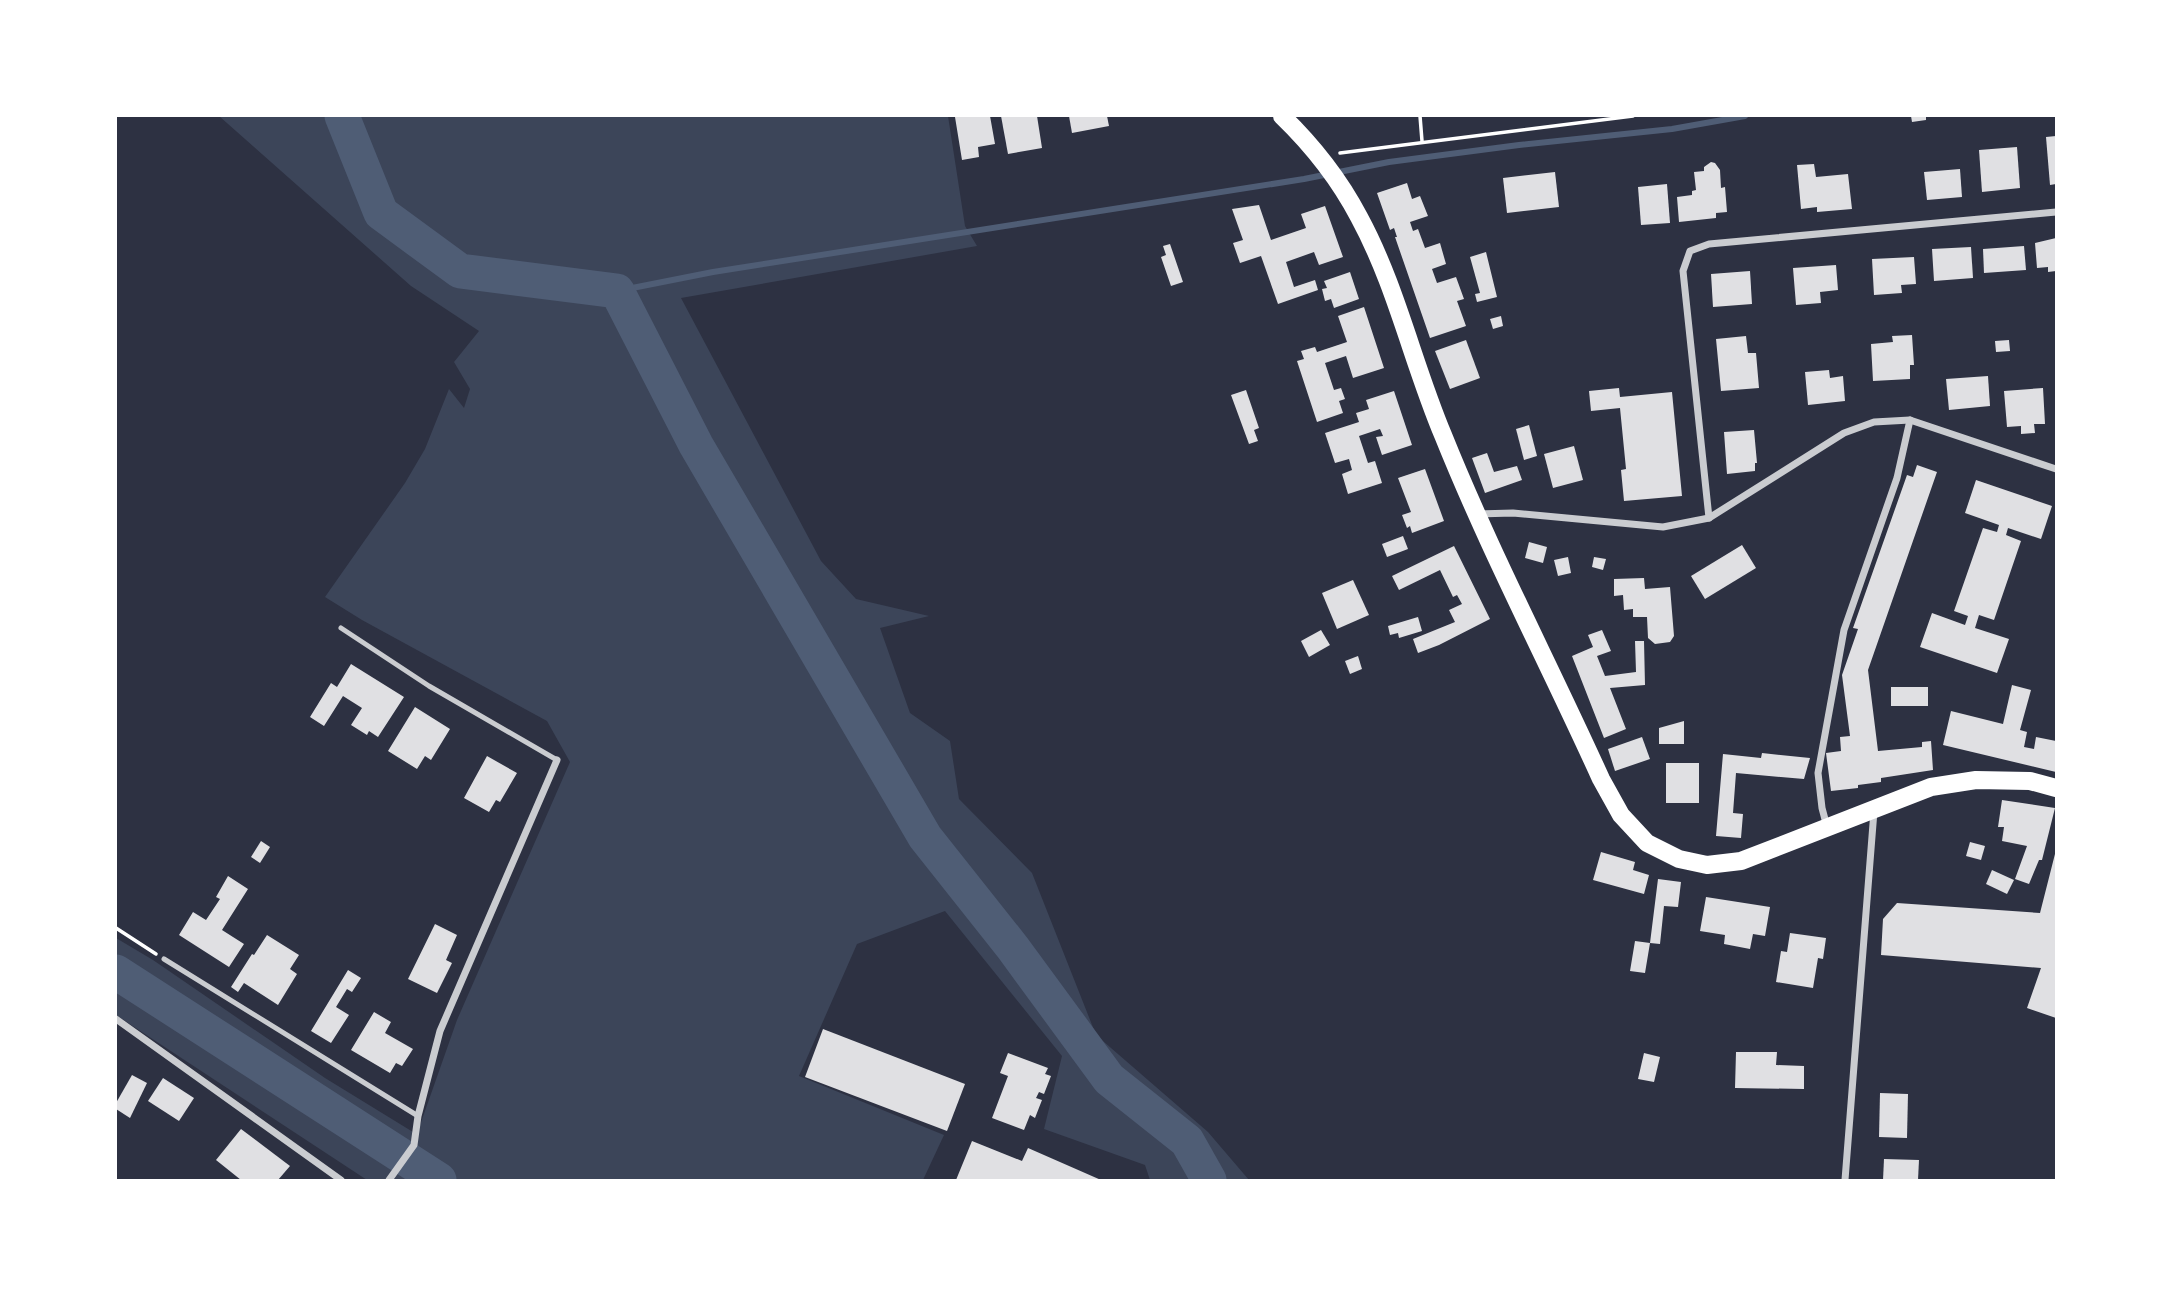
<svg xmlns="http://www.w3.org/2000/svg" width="2172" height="1296" viewBox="0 0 2172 1296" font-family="Figtree,sans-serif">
<rect width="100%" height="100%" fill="#2d3142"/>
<path fill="#3c4559" d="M219,116H948L965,226L977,246L681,298L821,561L856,599L929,616L880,628L910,713L950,741L959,799L1032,873L1096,1035L1208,1132L1249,1180H1150L1145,1165L1044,1129L1062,1056L945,911L857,944L799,1076L944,1135L923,1180H367L116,1015V938L153,960L325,1078L413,1132L419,1128L457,1020L570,762L547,721L362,620L325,597L405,483L425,449L449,389L464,408L470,389L454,362L479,331L411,286Z"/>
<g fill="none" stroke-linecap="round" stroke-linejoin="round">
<path stroke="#4f5d75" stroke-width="6" d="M617,291L713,272L1304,179L1389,162L1519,145L1672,129L1745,116"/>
<g stroke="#4f5d75" stroke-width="35">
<path d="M342,116L381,213L460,271L617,291L696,445L925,837L1013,948L1109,1079L1187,1141L1209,1180"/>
<path d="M116,972L439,1180"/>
</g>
</g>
<g fill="#e0e0e3">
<path d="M962,116H990L995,144L978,147L979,157L962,160L955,117Z"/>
<path d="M1001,116H1037L1042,148L1008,154Z"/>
<path d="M1069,116H1107L1109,126L1072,133Z"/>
<path d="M1911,116H1926V120L1912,122Z"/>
<path d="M2056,136V184L2050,185L2046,137Z"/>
<path d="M2017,147L2020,188L1982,192L1979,150Z"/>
<path d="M1711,162L1715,163L1720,170L1721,188L1725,187L1727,212L1716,213V218L1679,222L1677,197L1692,195V191L1696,190L1694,172L1704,171V167Z"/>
<path d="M1814,164L1816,177L1848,174L1852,209L1817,212V207L1801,209L1797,165Z"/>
<path d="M1960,169L1962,197L1927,200L1924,172Z"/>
<path d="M1555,172L1559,207L1507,213L1503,178Z"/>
<path d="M1407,183L1412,199L1420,196L1428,216L1410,222L1413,231L1418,229L1425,248L1440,243L1446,264L1432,269L1437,283L1456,277L1464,299L1457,301L1466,326L1430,338L1395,237H1397L1394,228L1390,230L1377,193Z"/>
<path d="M1667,184L1670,223L1641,225L1638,187Z"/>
<path d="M1259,205L1271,240L1306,228L1301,214L1325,206L1343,257L1319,265L1314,252L1286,262L1294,287L1315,280L1318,290L1278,304L1261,256L1240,263L1233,243L1243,240L1232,209Z"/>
<path d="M2056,238V271L2048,272V267L2037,268L2035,243Z"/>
<path d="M1170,244L1183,282L1171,286L1161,257L1166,255L1163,246Z"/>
<path d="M2024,246L2026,270L1984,273L1983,249Z"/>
<path d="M1971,247L1973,278L1934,281L1932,249Z"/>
<path d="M1486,252L1497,297L1477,302L1475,294L1480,293L1470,257Z"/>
<path d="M1914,257L1916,284L1901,285L1902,293L1874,295L1872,259Z"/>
<path d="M1836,265L1838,290L1820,292L1821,303L1796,305L1793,268Z"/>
<path d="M1750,271L1752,304L1713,307L1711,274Z"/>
<path d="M1350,272L1359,299L1334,308L1331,299L1325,301L1322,289L1327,288L1324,281Z"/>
<path d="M1364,307L1384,368L1353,378L1346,356L1325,363L1334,390L1341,388L1345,399L1339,401L1343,413L1317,422L1297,361L1304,359L1301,351L1315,347L1317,352L1347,342L1338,316Z"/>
<path d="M1501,316L1503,326L1493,329L1490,319Z"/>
<path d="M1912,335L1914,365H1910V379L1873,381L1871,344L1893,342L1892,336Z"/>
<path d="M1746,336L1748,353H1756L1759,388L1721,391L1716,339Z"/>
<path d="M1466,340L1480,378L1450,389L1435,351Z"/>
<path d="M2009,340L2010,351L1996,352L1995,341Z"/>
<path d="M1829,370L1830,378L1843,376L1845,401L1808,405L1805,372Z"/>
<path d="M1988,376L1990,406L1949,410L1946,379Z"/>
<path d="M1619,388L1620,397L1672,392L1682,496L1624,501L1621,470L1626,469L1620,408L1591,411L1589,391Z"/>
<path d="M2043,388L2045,424H2034L2035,433L2021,434V426L2007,427L2004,391Z"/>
<path d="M1246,390L1259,428L1254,430L1258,441L1249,444L1231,395Z"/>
<path d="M1394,391L1412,445L1382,455L1376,437L1383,436L1380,429L1359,436L1368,463L1375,461L1382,483L1348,494L1342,474L1352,470L1349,459L1335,463L1325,433L1359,422L1356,413L1369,409L1366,400Z"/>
<path d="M1529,425L1537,456L1524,460L1516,429Z"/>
<path d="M1754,430L1757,463H1755V471L1727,474L1724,432Z"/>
<path d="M1574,446L1583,480L1553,488L1544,454Z"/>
<path d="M1487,453L1494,472L1517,466L1522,480L1485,493L1472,458Z"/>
<path d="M1917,465L1937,472L1868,670L1878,751L1922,747V742L1931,741L1933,770L1881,778V782L1858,785V788L1831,791L1826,753L1841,751L1840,737L1850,736L1842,675L1858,629L1853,628L1907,475L1913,477Z"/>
<path d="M1425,469L1444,521L1412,533L1410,526L1407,528L1402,515L1411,512L1398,478Z"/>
<path d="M1976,480L2052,506L2041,539L2008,528L2006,535L2021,541L1994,620L1979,615L1975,628L2009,639L1997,673L1920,647L1932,613L1965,625L1968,616L1954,611L1983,528L1997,532L1999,525L1965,513Z"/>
<path d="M1403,536L1408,549L1387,557L1382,544Z"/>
<path d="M1529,542L1547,547L1543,563L1525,558Z"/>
<path d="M1742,545L1756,568L1705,599L1691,576Z"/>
<path d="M1454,546L1490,619L1439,645L1418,653L1413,639L1455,622L1449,610L1462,604L1457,595L1453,597L1440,570L1399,590L1392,576Z"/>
<path d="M1568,557L1571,573L1558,576L1554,560Z"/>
<path d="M1594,557L1606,559L1603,570L1592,567Z"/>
<path d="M1644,578L1645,589L1670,587L1674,636L1670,642L1655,644L1648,638L1647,617H1633V609L1624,610L1623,595L1614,596V579Z"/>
<path d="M1353,580L1369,615L1337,629L1322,593Z"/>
<path d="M1418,617L1422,631L1399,638L1398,633L1390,635L1388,626Z"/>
<path d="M1321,630L1330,645L1309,657L1301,641Z"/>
<path d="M1602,630L1611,651L1597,656L1605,676L1636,672L1635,641H1644L1645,685L1610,688L1626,729L1604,738L1572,656L1593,647L1588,635Z"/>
<path d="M1358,656L1362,669L1350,674L1345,661Z"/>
<path d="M351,664L404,697L378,737L369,731L367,735L351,725L362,708L343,696L324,726L310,717L331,683L337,687Z"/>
<path d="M2012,685L2031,690L2020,730L2027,732L2024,747L2034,749L2036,737L2056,741V772L1943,745L1951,711L2003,724Z"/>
<rect x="1891" y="687" width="37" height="19"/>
<path d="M415,707L450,729L431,760L425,756L417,769L388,751Z"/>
<path d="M1684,721V744H1659V728Z"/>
<path d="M1642,737L1650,759L1615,771L1608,749Z"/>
<path d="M1762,753L1810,758L1804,779L1736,773L1733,813L1743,814L1741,838L1716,836L1723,754L1761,758Z"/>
<path d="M487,756L517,773L500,802L496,800L489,812L464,798Z"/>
<rect x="1666" y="763" width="33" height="40"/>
<path d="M2002,800L2055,808L2042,860H2039L2029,884L2015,879L2027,846L2002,841L2004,827H1998Z"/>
<path d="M261,841L270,847L260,863L251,857Z"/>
<path d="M1970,842L1985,846L1981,860L1966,856Z"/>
<path d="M2056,850V1018L2027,1008L2041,968L1881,955L1883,919L1897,903L2040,913Z"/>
<path d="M1601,852L1635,862L1633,870L1649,875L1644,894L1593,880Z"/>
<path d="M1992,870L2014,880L2007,894L1986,884Z"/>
<path d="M228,876L248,889L222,930L244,944L229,967L179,935L193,912L206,920L220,899L216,897Z"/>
<path d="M1658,879L1681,882L1678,907L1664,906L1660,944L1650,943L1645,973L1630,971L1635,941L1650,943Z"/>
<path d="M1706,897L1770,907L1765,936L1753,934L1750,949L1724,944L1725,935L1700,931Z"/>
<path d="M435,924L457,935L446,960L452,963L437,993L408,979Z"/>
<path d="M1790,933L1826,938L1823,959L1818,958L1813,988L1776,982L1781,951L1787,952Z"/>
<path d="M267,935L299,955L290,969L297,974L278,1005L244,983L238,992L231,987L252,954L254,955Z"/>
<path d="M348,970L361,978L352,992L347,989L336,1007L349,1015L331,1043L311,1031Z"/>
<path d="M374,1012L391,1022L385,1033L413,1049L402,1066L396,1063L390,1073L351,1050Z"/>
<path d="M823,1029L965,1084L947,1131L805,1077Z"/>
<path d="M1736,1052H1777L1776,1065L1804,1066V1089L1735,1088Z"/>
<path d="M1008,1053L1048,1068L1045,1074L1051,1076L1044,1094L1039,1092L1036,1098L1042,1100L1035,1118L1030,1115L1024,1130L992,1118L1008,1076L1000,1073Z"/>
<path d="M1644,1053L1660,1057L1654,1082L1638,1079Z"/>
<path d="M132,1075L147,1083L130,1118L116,1109V1103Z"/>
<path d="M163,1078L194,1098L179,1121L148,1101Z"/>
<path d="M1880,1093L1908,1094L1907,1138L1879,1137Z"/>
<path d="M241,1129L290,1166L278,1180H241L216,1160Z"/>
<path d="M972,1141L1022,1161L1028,1148L1101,1180H956Z"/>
<path d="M1884,1159L1919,1160L1918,1180H1883Z"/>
</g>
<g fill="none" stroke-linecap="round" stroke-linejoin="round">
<g stroke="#fff" stroke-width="3.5">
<path d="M1420,116L1422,141"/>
<path d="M1340,153L1633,116"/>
<path d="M116,928L156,954"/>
</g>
<g stroke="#caccd0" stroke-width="5">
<path d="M341,628L429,686L557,760"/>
<path d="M164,959L418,1116"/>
</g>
<g stroke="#caccd0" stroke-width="7">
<path d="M1477,514L1513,513L1663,527L1709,518L1844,433L1874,422L1910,420L2056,469"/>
<path d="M1709,518L1683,271L1690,251L1709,244L2056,212"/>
<path d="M1827,827L1822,808L1818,773L1844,630L1897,478L1910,420"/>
<path d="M116,1019L341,1180"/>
<path d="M389,1180L414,1145L418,1116L440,1031L557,760"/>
<path d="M1845,1180L1874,811"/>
</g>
<path stroke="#fff" stroke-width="18" d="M1282,116C1312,145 1339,179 1359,217C1396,285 1413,364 1443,435C1490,552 1549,664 1601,779L1621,815L1647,843L1679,859L1707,865L1741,861L1931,787L1976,780L2030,781L2056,788"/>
</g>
<rect width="2172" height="1296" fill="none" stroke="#ffffff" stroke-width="234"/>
</svg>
